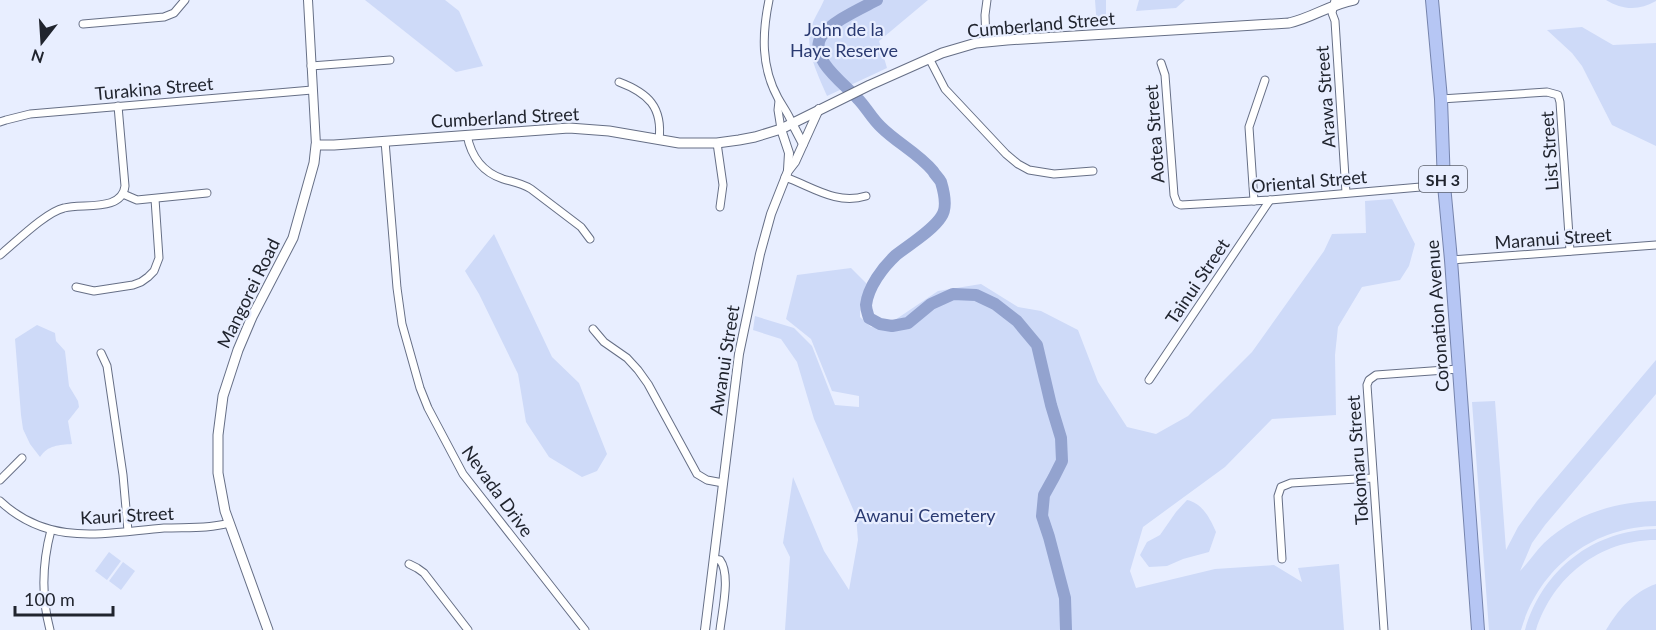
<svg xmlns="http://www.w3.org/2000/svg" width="1656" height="630" viewBox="0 0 1656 630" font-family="Lato,sans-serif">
<rect width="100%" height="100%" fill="#e8eeff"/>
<g fill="#cedaf8">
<path d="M365,0H445L459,11L483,66L456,72Z"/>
<path d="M824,0H928L879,41L887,68L827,96C819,77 806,52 810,31C812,21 820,10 824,0Z"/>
<path d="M1095,0H1106V26L1097,27Z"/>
<path d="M1139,0H1185L1176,8L1136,11Z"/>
<path d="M1606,0H1656V1C1639,11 1622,10 1606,0Z"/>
<path d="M1582,27L1613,45L1656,43V146L1612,125L1582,66L1572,53L1547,30Z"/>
<path d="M1392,199L1415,244L1409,266L1400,280L1362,287L1338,327L1335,355L1336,415L1272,419L1225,467L1143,527L1130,571L1136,588L1215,569L1274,565L1302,582L1298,568L1339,564L1344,630H785L790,557L783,543L793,477L824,551L849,590L858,540L856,516L814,419L797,362L781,339L753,330L755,316L794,328L812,346L835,405L859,407V396L832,391L811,339L786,319L797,275L851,268L870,287L860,305V317L871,327L883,328L938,291L981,284L1018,307L1041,311L1078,330L1098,382L1127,427L1156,434L1188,416L1252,352L1324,251L1332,234L1366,233L1365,201Z"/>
<path d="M494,234L552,357L579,383L607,454L597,471L582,477L549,457L526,422L518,374L479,294L465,271Z"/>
<path d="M37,325L55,333L56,341L65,351L69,386L78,401L79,407L68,421L72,444C59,445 48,445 40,457L30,444L23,429L21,415L15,339Z"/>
<path d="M1656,360V394L1545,525L1532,543L1520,571C1528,563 1535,552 1544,543C1575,514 1614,502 1656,501V526C1592,527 1539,568 1521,630H1489L1472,402L1495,401L1506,550L1518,527L1537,501Z"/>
<path d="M1187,500C1202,503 1210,518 1216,532L1209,552L1183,559L1167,566L1149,567L1140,555L1147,542L1160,535L1176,512Z"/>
<path d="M1656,529V540C1599,540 1553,577 1536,630H1525C1542,570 1593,530 1656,529Z"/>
<path d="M109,552L121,561L107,580L95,571Z"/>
<path d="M123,562L135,571L121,590L109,581Z"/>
<path d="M1656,584V630H1606C1618,610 1633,592 1656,584Z"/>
</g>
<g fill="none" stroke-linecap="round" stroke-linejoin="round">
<path stroke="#93a3cf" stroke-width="12" d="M877,0C862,8 830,22 821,37C808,59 846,85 858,99C866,107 872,119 881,127C897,143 918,153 933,171C935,175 939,178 941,182C944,192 948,208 941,217C932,231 910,244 896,255C883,267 868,287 866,305C866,310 868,314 869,318L880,324L892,326L908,323L931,304L953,294L976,295L995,304L1017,321L1037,345L1051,405L1061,438L1062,461L1054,477L1044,495L1042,516L1049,537L1065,598L1066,630"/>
<g stroke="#666f86" stroke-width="9">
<g id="minor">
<path d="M769,0C762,34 761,67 778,98C783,107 788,113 792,123"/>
<path d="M1335,0L1332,13L1335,21L1346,193"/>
<path d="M83,24L164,17L174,13L185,0"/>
<path d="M986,42L985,15L987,0"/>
<path d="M929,58L945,89L1006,154L1018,164L1029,170L1054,174L1093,171"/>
<path d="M1161,63L1165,75L1174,195L1177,203L1181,205L1270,200L1444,185"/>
<path d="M311,66L390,60"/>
<path d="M619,82C648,93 663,107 659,140"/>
<path d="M1441,99L1547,92L1558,95L1560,102L1570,251"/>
<path d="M779,101L778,110L781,129"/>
<path d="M0,122L6,120L30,114L312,90"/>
<path d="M467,135C471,156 482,172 503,179C513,182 521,183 531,189L581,227L590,239"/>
<path d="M385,141L397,288L402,324L420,388L428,408L463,474L585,630"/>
<path d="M717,143L723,185L720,207"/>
<path d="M785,177C813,187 836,205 866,196"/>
<path d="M123,194L137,200L207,193"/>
<path d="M1254,201L1249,127L1265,80"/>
<path d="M0,255C16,242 46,212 64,208C83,203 122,212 125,186L118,106"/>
<path d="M1451,260L1656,245"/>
<path d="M76,287L94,291L133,285L141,282L148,277L154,271L159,258L155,199"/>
<path d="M593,329L604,342L627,358L638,370L648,384L697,474L707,480L723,483"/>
<path d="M101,353L107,366L123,475L128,531"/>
<path d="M1149,380L1270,200"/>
<path d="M0,480L22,458"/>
<path d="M0,501C49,547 103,533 164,528C185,527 209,529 229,523"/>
<path d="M714,559L720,560C731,575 722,611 720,630"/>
<path d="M1282,559L1278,496L1281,487L1291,483L1373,478"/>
<path d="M409,564L417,568L424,573L468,630"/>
<path d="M50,630C41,596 42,564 51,530"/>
<path d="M1384,630L1367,385L1369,380L1376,375L1459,369"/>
</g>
</g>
<g stroke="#666f86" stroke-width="10">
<g id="tertiary">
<path d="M308,0L316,145"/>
<path d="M792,123L803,144"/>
<path d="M781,129L789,153L788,170"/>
<path d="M705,630L739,354L760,254L771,214L788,171L795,162L819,109"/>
</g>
</g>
<g stroke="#666f86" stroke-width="11">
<path id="secondary" d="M268,630L225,511L218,473V435L223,396L238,350L252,317L293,238L314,163L316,145H334L569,128L609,131L679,143H717L739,140L755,137L781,129L870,85L942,53L976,43L1007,40L1289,23C1312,18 1331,4 1354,0"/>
</g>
<g stroke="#7684ad" stroke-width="14">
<path id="trunk" d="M1432,0L1441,99L1444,185L1451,260L1478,630"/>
</g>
<use href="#minor" stroke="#fff" stroke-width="7"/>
<use href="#tertiary" stroke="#fff" stroke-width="8"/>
<use href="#secondary" stroke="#fff" stroke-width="9"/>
<use href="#trunk" stroke="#b6c6f4" stroke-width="12"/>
</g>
<g text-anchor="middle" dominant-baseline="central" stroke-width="4.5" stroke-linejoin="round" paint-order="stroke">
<rect fill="#e8eeff" stroke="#5c616d" stroke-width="1.5" x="1419" y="166" width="48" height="26" rx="4.5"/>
<g font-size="16" font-weight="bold" fill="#20242e">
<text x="1443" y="179">SH 3</text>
</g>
<g font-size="18" fill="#20242e" stroke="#e8eeff">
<text transform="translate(1041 24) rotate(-5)">Cumberland Street</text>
<text transform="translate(154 88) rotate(-5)">Turakina Street</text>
<text transform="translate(1325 97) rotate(-94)">Arawa Street</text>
<text transform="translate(505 117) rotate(-3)">Cumberland Street</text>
<text transform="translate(1154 134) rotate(-94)">Aotea Street</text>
<text transform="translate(1549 151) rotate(-94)">List Street</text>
<text transform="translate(1309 181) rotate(-5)">Oriental Street</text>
<text transform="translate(1553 238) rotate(-4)">Maranui Street</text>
<text transform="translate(1197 281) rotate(-56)">Tainui Street</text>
<text transform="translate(248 293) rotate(-64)">Mangorei Road</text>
<text transform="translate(1437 316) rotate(-94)">Coronation Avenue</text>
<text transform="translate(724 360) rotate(-81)">Awanui Street</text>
<text transform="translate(1357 460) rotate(-94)">Tokomaru Street</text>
<text transform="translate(498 491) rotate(54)">Nevada Drive</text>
<text transform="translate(127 515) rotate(-3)">Kauri Street</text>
</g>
<g font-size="18" fill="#2a3a71" stroke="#e8eeff">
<text x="844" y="29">John de la<tspan x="844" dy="21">Haye Reserve</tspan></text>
<text x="925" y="515">Awanui Cemetery</text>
</g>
</g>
<g transform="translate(42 42) rotate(197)" stroke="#e8eeff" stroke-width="4.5" paint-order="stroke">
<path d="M0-4.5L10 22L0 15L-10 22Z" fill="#20242e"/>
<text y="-9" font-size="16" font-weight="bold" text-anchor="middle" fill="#20242e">N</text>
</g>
<path d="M15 606v9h98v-9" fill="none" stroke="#20242e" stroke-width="3"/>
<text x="24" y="606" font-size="18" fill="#20242e" stroke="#e8eeff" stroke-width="4.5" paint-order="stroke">100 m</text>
</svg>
